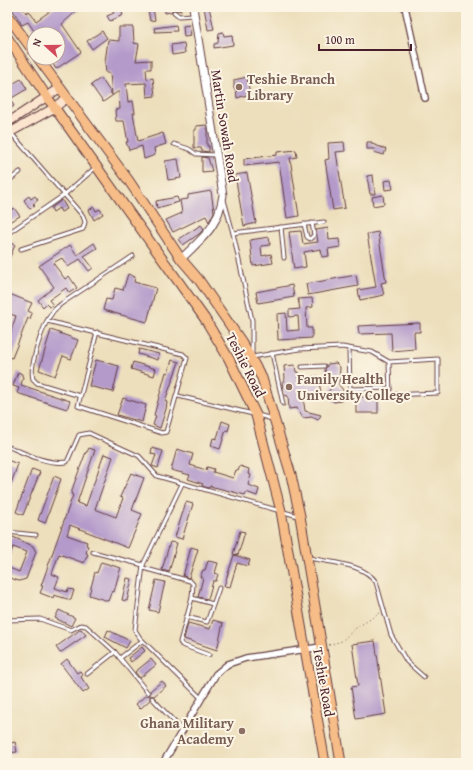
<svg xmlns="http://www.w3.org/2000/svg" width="473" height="770" viewBox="0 0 473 770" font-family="'Gentium Book Plus',serif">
<rect width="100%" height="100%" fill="#fcf5e5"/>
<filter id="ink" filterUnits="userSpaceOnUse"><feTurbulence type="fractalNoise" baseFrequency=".025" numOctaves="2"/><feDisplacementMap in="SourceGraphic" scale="8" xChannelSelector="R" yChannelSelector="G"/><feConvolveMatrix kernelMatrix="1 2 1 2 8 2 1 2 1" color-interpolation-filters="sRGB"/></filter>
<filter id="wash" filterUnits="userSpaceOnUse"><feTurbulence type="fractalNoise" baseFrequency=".012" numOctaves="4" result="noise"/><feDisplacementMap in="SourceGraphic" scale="16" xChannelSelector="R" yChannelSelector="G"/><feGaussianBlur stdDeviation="0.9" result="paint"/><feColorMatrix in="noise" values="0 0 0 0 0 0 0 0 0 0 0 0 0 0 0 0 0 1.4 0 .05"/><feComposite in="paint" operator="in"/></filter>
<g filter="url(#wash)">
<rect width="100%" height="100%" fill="#eddfbc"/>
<g id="blocks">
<g fill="#b39aca">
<path d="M11,7H22L26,13L29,11L36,21L56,7H81L62,24L81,52L56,69L53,64L56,61L53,58H58V49L64,45L58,34H36L28,22L22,25Z"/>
<path d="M110,7H120L123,15L110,21L107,16L114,13Z"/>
<path d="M165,7H180L181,11L173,9L171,12L165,13Z"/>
<path d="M204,7H209L214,29L208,30Z"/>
<path d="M153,8L155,20L150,21L148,9Z"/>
<path d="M176,25L177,31L155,32L154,28Z"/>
<path d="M189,25L191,36L184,37L183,26Z"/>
<path d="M119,27H133L134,43L139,44L136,61L151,60V69H146L147,79L153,78L155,96L147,97L146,83L126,84L128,102L133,101L135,113H133L138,141L163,133L166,144L154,148L155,155L144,159L142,146L129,150L126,142H128L124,121H116L115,110L120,109L119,91L103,102L91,85L101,78L112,95L110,73H106L105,62L108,40L119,41Z"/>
<path d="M102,31L107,38L92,49L87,41Z"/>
<path d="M223,32L224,36L232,35L233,45L214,48V44L218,43L219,33Z"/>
<path d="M184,43L185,53L172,55L171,45Z"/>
<path d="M247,77L250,94L237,98L236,88L234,89V80Z"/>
<path d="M21,79L27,89L10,99L14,106L7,111V87Z"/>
<path d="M207,125V146H209V152L202,151L201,148H194V130H196V126Z"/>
<path d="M344,142L345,151L336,152L345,208L333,210L325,160L329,159L328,143Z"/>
<path d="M367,142H372V144L386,149L384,155L374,152L375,149H367Z"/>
<path d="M296,150L297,157L290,158L299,216L287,218L279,162L244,166V159L277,155V152Z"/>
<path d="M202,157L208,158L212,171L202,172Z"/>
<path d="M178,159L181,178L168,180L165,161Z"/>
<path d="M247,173L256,223L244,226L235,175Z"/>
<path d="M373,175L375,194H370L367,176Z"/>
<path d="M391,180L393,189L385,190L384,181Z"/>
<path d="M211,191L214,212L209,222L206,216L173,232L166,220L182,213L180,200L188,199V195Z"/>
<path d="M383,195L384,204L373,206L372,197Z"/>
<path d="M29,196L31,199L35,196L38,200L33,204L35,206L30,209L24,200Z"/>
<path d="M177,197L179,202L157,208L156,201Z"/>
<path d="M62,200L67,209L61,212L59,208L53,212L51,208Z"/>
<path d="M94,207L96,211L100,209L103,214L94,220L89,210Z"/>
<path d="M14,208L20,216L7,223V217L9,215L7,213Z"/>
<path d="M201,225L204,229L199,234L183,245L179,239Z"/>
<path d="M328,228L329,240L339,239L340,247L328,249L329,256L322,257L321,249L304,252L306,267L294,269L289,232L301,231L303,244L318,242L316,230Z"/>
<path d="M378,232L386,282L381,283L384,295L360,300L358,290L376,287L367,234Z"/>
<path d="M269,237L270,245L261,246L262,256L271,254L273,263L253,266L250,240Z"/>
<path d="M8,242L15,245L7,264V245Z"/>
<path d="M94,243L97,248L84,256L93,268L89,271L80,259L68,267L62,258L53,263L65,279L69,276L77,288L69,293L66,288L49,300L53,305L49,307L46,304L43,307L38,300L54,287L39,266L70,245L77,255Z"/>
<path d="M128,274L135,277L134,282L156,288L147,322L103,310L106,299L112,300L115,288L123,290Z"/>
<path d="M356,275L358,286L308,295L306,284Z"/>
<path d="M292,285L294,297L258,303L256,292Z"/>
<path d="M7,293L32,303L28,311L32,313L30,319L28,318L12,358L7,356V343L16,316L7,313Z"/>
<path d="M312,298L313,307L306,308L307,328H312V338L278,340L277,314L286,313L287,331L299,330L298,316L289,317V310L300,309L298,299Z"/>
<path d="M420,323V332H414L415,349L392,351L391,333L359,334L358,326Z"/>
<path d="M51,330L78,340L71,359L63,356L55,376L39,370Z"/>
<path d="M139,349L159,354L158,360L138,354Z"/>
<path d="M96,360L119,366L113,392L89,386Z"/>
<path d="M172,360L179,362L165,401L167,402L166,409L160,428L153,425L156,416L154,415L166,372L168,373Z"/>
<path d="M133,362L156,369L154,376L131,369Z"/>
<path d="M336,363L340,367L339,385L343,390L344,396L341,401L334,402L329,398L328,392L332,387L331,379L326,375L325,369L328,364Z"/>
<path d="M295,365L296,372H299V378L318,376L321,393L303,397L305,411L321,415L318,420L312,417L303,418L297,408L289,409L288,396L284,395L282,383L285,379L284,366Z"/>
<path d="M18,372L22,374V376L23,377L21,385L70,401L67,409L17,393L19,388L13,386Z"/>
<rect x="356" y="397" width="22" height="16"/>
<path d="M123,398L146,405L142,422L117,415Z"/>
<path d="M222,421L230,424L228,431L226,430L220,449L211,446L213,438L216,439L218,435Z"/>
<path d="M89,448L95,450L77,503L86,506L104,454L113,457L95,509L116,517L123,498L120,497L131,473L144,478L132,510L142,514L128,548L70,525L67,535L87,542L86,545L88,546L86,553L88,554L84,563L59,554L52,574L59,577L55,588L67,592L68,589L74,590L71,600L54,595L53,598L40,593L43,586H41L73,495L71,494L74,484L86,452H87Z"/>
<path d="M152,448L163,451L158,468L152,466L156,455L151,454Z"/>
<path d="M177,449L193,454L190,465L206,470L207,467L214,469L213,472L233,478L236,470L238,471L240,466L249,469L248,474L251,475L248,485L259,489L257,496L246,492L245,495L210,486L209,488L202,486L203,484L188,479L190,475L171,470Z"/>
<path d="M7,460L18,464L8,492H7Z"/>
<path d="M32,469L40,472L23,515L16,512Z"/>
<path d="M54,476L61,479L45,523L38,520Z"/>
<path d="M186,502L193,504L182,539L175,537Z"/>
<path d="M240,531L245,532L238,555L233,554Z"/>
<path d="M13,537L33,546L36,552L26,579L19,581L7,577V567L19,572L27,552L13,547L7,562V539Z"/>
<path d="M170,542L177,543L169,572L162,570Z"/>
<path d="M191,547L198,549L189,578L183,576Z"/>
<path d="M234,555L250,560L248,566L237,563L230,587L224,586Z"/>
<path d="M208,561L218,563L215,573L218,574L216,581H213L208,599L198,597L203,578L200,577L203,570H205Z"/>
<path d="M101,562L121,568L119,573L114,592L112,591L108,601L89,595L95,572L97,573Z"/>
<path d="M127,578L132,579L127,601L122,600Z"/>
<path d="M156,580L165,582L158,612L149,610Z"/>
<path d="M59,610L75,618L71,626L55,618Z"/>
<path d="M213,620L223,623L217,650L184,639L188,623L210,629Z"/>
<path d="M81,629L86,635L60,653L56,647Z"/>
<path d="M108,630L130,641L126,648L105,637Z"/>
<path d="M375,641L386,714L356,719L351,687L358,686L352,644Z"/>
<path d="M142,647L145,651L131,662L128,658Z"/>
<path d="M67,659L77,673L80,671L83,675L81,677L89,689L83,693L61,664Z"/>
<path d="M151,659L156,665L140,678L135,672Z"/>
<path d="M162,681L166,686L154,696H150V700L140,709L136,704L146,695H150V691Z"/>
<path d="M15,742L17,752L8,753L7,744Z"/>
</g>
</g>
</g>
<g filter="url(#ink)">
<use href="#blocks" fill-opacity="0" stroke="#623c41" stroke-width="1"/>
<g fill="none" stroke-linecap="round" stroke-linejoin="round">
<g stroke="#623c41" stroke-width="5">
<g id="service">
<path d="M174,12L179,16L193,15"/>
<path d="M11,133L83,216L85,222L83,229L21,249"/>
<path d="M174,144L189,149L196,154L215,155"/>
<path d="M7,182L20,172"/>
<path d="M224,200L233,233L252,320V357L299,349L342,347L372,352L389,362L438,359V393L390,395L389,362"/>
<path d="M304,224L307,237L310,239L314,235L312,223"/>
<path d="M281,227L284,258"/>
<path d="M233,233L324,222"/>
<path d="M7,234L64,195L96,167"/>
<path d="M47,321L183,354L187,358L166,432L162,433L78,406L97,332"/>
<path d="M349,349L350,389L390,388"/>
<path d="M272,353L283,404"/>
<path d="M302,367L324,366"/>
<path d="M80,396L37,383L33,379C29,366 43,324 52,313C54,309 58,307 61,304L133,256"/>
<path d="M178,396L253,414"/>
<path d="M258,415L272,419"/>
<path d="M7,446C24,453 47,465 67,462L79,435L89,433L139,456L157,476L298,516"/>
<path d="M182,484L143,565L135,630L140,638L201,698"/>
<path d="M7,532L36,535"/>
<path d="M93,552L143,565"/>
<path d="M309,558C331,563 363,563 376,582L391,635L407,662L424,677"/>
<path d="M143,568L190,581L193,584L192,598L180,642L182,645L209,655"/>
<path d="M192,598L213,604"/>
<path d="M186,617L207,622L219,588"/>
<path d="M7,620L40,619L71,630L81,625L86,626L115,652L148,693"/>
<path d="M120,658L142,641"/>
<path d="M87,674L115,652"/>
<path d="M152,698L182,730"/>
</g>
</g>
<g stroke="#623c41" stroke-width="8">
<g id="minor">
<path d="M405,7L425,98"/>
<path d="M163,763L216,674L228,664L246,658L321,647"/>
</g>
</g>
<g stroke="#623c41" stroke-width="9">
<path id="tertiary" d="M181,259C203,237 218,228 223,195L193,7"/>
</g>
<g stroke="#623c41" stroke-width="10">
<g id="secondary">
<path d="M7,123L60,88"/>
<path d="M7,134L54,108L67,98"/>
</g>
</g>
<g stroke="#623c41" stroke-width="11">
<g id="primary">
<path d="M7,15L34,52"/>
<path d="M7,37L47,97L205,319L229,359L256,415L281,511L325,763"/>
<path d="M38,58L129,181L181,259L199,280L241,341L262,378L291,475L300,516L341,763"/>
</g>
</g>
<path stroke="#623c41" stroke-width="1" stroke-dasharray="1 3" stroke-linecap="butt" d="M329,645L342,641L356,628L380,613"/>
<use href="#service" stroke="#fff" stroke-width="3"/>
<use href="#minor" stroke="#fff" stroke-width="5.5"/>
<use href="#tertiary" stroke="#fff" stroke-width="7"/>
<use href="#secondary" stroke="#fce5cf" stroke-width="8"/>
<use href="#primary" stroke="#f7bd88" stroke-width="9"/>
</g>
</g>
<g fill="#8d6e63" stroke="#fcf5e5" stroke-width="1.5">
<circle cx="239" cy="87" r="4"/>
<circle cx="289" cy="387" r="4"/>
<circle cx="242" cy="731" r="4"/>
</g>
<g text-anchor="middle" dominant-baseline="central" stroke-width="4" stroke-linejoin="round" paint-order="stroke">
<g font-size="14" font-weight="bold" fill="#785e54" stroke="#fcf5e5" text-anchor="start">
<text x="247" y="79">Teshie Branch<tspan x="247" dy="16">Library</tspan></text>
<text x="297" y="379">Family Health<tspan x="297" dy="16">University College</tspan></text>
<text x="234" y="723" text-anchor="end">Ghana Military<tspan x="234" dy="16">Academy</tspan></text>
</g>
<g font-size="14" fill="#4a1f2b" stroke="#fcf5e5">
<text transform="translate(225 126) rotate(81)">Martin Sowah Road</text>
<text transform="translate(246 365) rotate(63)">Teshie Road</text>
<text transform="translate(324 682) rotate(80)">Teshie Road</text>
</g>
</g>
<rect width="473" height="770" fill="none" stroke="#fcf5e5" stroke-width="24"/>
<g transform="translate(46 46) rotate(291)"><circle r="19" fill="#fcf5e5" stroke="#b59f9b"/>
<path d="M0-3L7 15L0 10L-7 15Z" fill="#d1495b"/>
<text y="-6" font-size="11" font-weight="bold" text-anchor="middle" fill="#4a1f2b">N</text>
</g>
<path d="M319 44v6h92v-6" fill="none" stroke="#4a1f2b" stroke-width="2"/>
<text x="325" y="44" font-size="12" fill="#4a1f2b" stroke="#fcf5e5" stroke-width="3" paint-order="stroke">100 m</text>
</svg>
